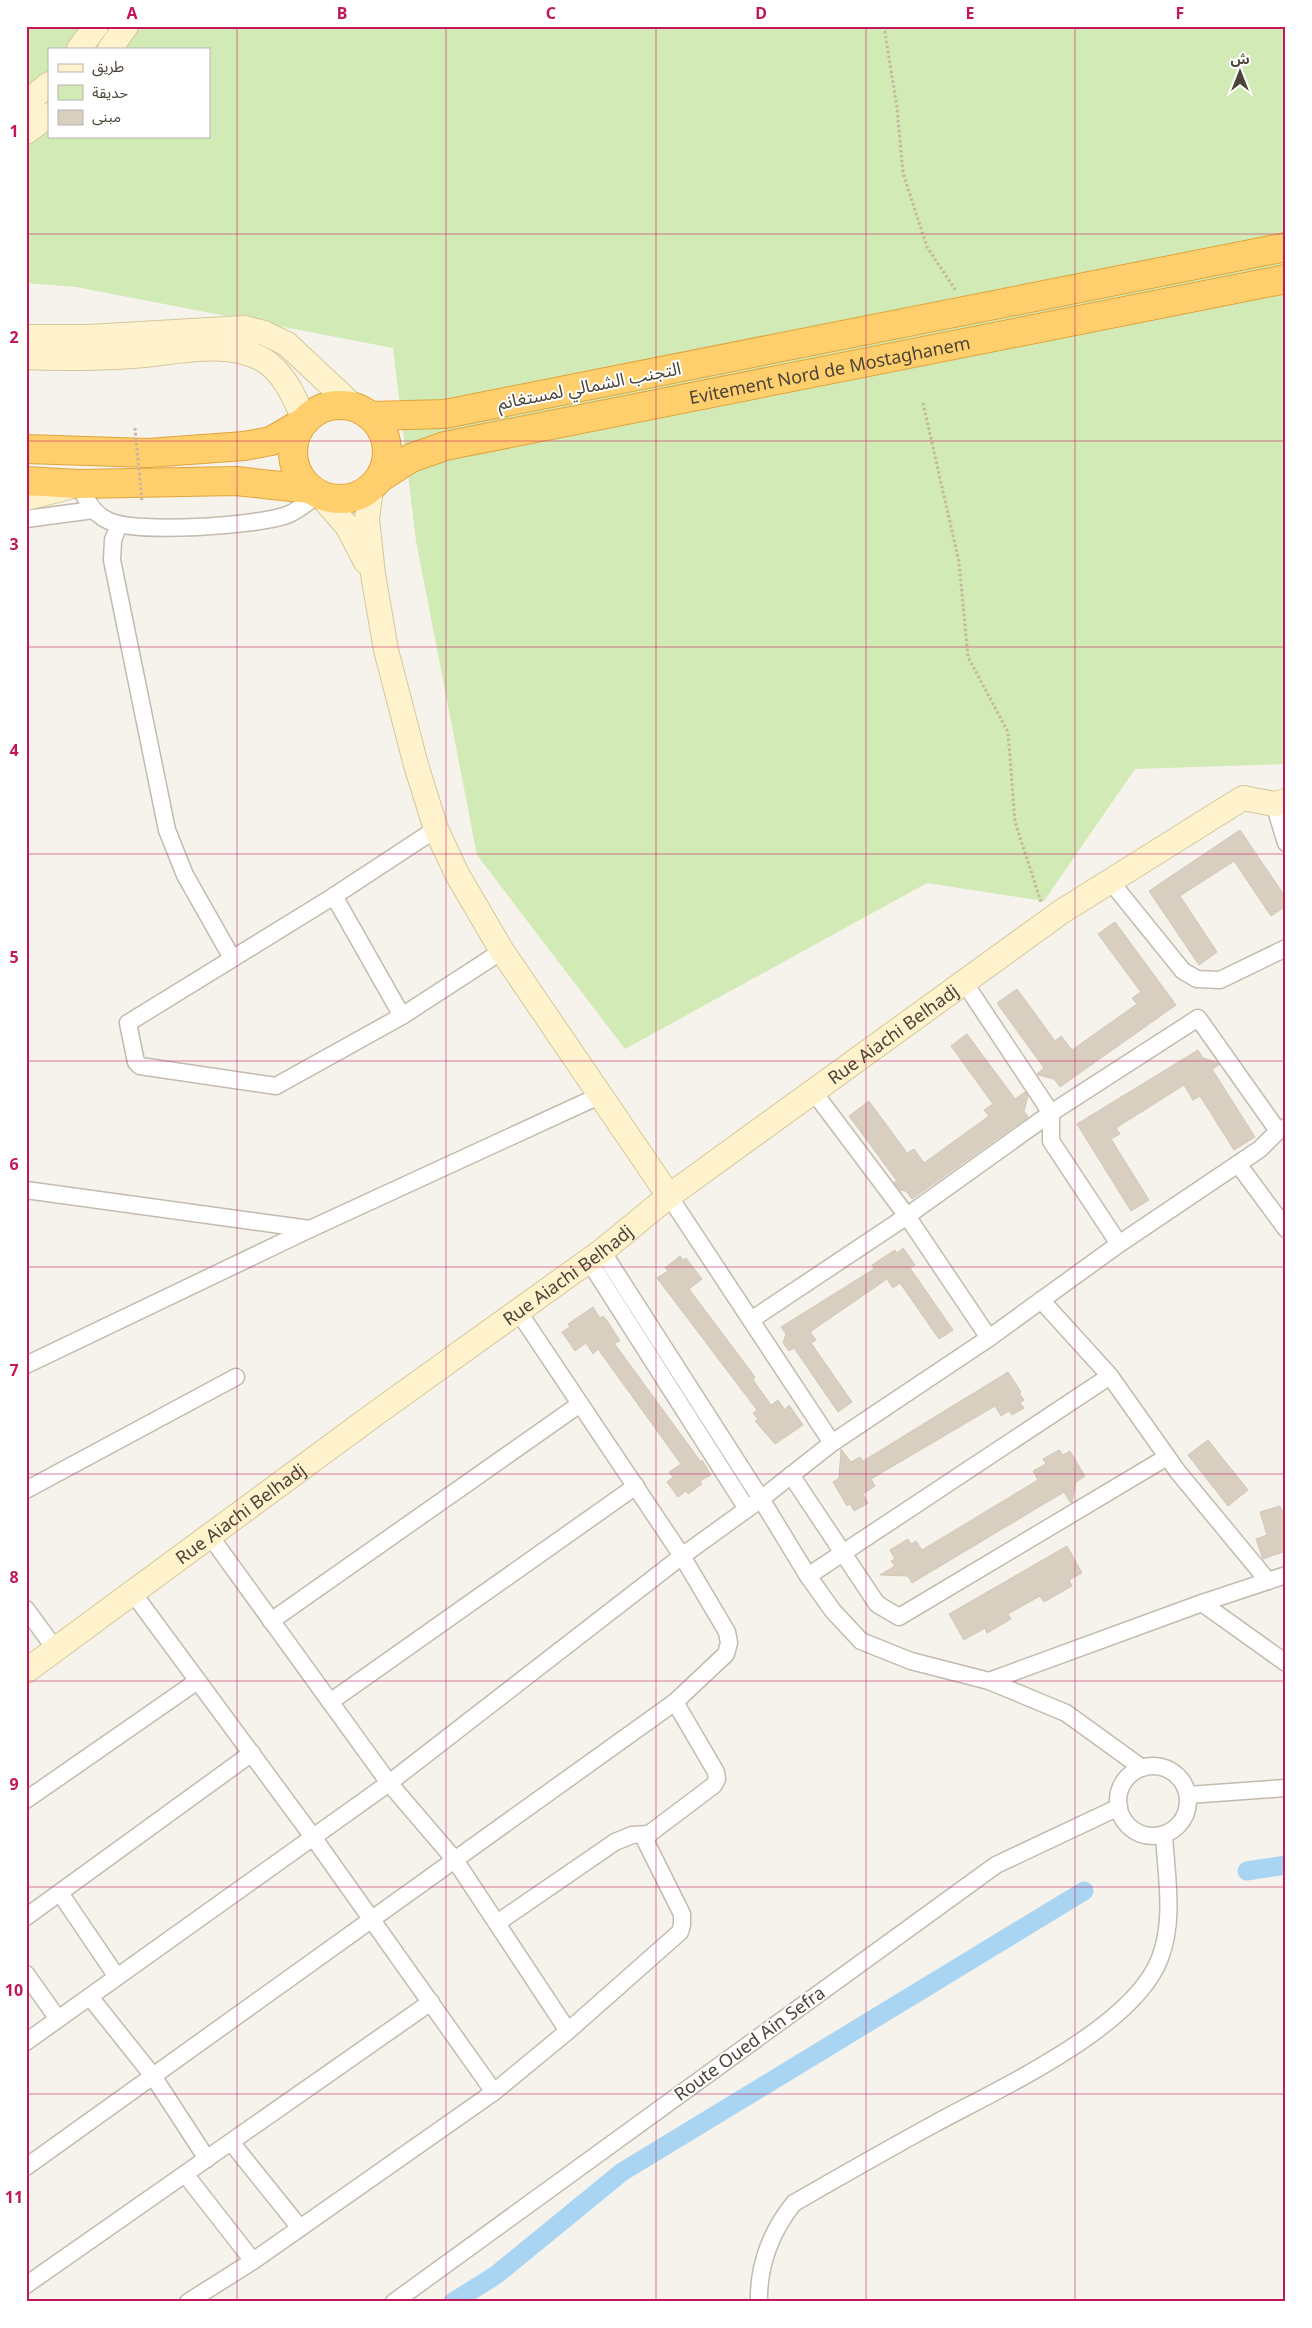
<svg xmlns="http://www.w3.org/2000/svg" width="1312" height="2328" viewBox="0 0 1312 2328" font-family="'Noto Sans','Noto Sans Arabic',sans-serif">
<rect width="100%" height="100%" fill="#f6f3ec"/>
<path fill="#d2eab5" fill-rule="evenodd" d="M26,26H1286V764L1135,769L1044,901L927,883L625,1049L477,855L416,541L393,348L76,287L26,283ZM49,49H209V136H49Z"/>
<g fill="none" stroke-linecap="round" stroke-linejoin="round">
<g stroke="#a9d4f2" stroke-width="19">
<path d="M1247,1871L1286,1865"/>
<path d="M453,2302L496,2275L622,2172L1084,1891"/>
</g>
</g>
<g fill="#d8cfc1" stroke="#d3c7b4">
<path d="M1240,830L1286,898V906L1271,916L1234,861L1180,896L1217,952L1199,965L1149,891Z"/>
<path d="M1115,922L1176,1005L1060,1087L1054,1079L1038,1075L1037,1074L1044,1068L997,1003L1017,989L1055,1041L1061,1036L1072,1050L1137,1004L1132,998L1141,992L1098,934Z"/>
<path d="M967,1034L1015,1099L1025,1092L1028,1096L1024,1111L1028,1117L912,1199L906,1191L900,1190L894,1182L897,1181L849,1116L869,1101L907,1153L914,1149L924,1163L989,1116L984,1110L993,1104L951,1046Z"/>
<path d="M1198,1050L1203,1058L1217,1062L1219,1065L1212,1069L1255,1137L1234,1150L1200,1096L1193,1100L1184,1085L1116,1128L1120,1134L1111,1139L1149,1200L1131,1211L1077,1124Z"/>
<path d="M903,1248L915,1265L910,1268L953,1330L939,1339L900,1283L893,1288L887,1279L810,1332L816,1340L811,1343L852,1402L838,1412L794,1348L789,1351L783,1343L786,1334L781,1327L874,1269L872,1265L895,1250L897,1253Z"/>
<path d="M680,1256L683,1260L686,1258L702,1279L689,1289L755,1377L753,1380L771,1405L778,1400L785,1410L789,1405L803,1425L775,1444L755,1421L758,1419L753,1413L757,1410L657,1278L668,1271L665,1268Z"/>
<path d="M593,1307L600,1318L603,1316L608,1322L620,1341L614,1343L701,1462L702,1460L711,1475L700,1481L702,1484L688,1494L686,1491L678,1497L667,1482L673,1477L669,1472L681,1464L598,1349L593,1354L586,1343L575,1351L562,1332L570,1327L568,1324Z"/>
<path d="M1008,1372L1021,1392L1019,1393L1024,1400L1020,1403L1024,1408L1012,1415L1009,1411L1001,1416L995,1406L871,1479L875,1486L863,1494L868,1503L854,1511L850,1504L847,1506L833,1482L839,1478L841,1449L851,1462L860,1457L863,1461Z"/>
<path d="M1208,1440L1248,1490L1228,1506L1188,1455Z"/>
<path d="M1059,1450L1063,1455L1070,1451L1085,1476L1076,1482L1072,1502L1071,1503L1064,1492L912,1583L908,1576L880,1575L895,1566L891,1561L895,1559L890,1550L908,1539L911,1544L916,1541L922,1550L1038,1480L1033,1471L1046,1464L1043,1459Z"/>
<path d="M1280,1506L1282,1511L1286,1510V1551L1263,1559L1256,1539L1267,1535L1260,1512Z"/>
<path d="M1067,1546L1082,1573L1069,1580L1072,1586L1044,1602L1040,1596L1008,1614L1011,1619L987,1633L985,1628L964,1640L949,1614Z"/>
</g>
<g fill="none" stroke-linecap="round" stroke-linejoin="round">
<g stroke="#c2bbae" stroke-width="19">
<g id="street">
<path d="M80,484C85,500 93,514 109,521C138,534 256,526 287,515C298,511 309,501 319,494"/>
<path d="M26,519L93,510"/>
<path d="M119,525L113,540L112,560L167,830L185,875L232,958"/>
<path d="M1274,804L1286,843"/>
<path d="M436,829L334,896L128,1023L136,1062L140,1066L276,1086L402,1016L502,951"/>
<path d="M1111,882L1183,971L1197,979L1220,980L1286,948"/>
<path d="M334,896L402,1016"/>
<path d="M964,982L1051,1113L1198,1018L1278,1131"/>
<path d="M1238,1164L1286,1229"/>
<path d="M26,1190L310,1229"/>
<path d="M669,1196L832,1443"/>
<path d="M602,1251L761,1499L808,1576L833,1611L861,1641L911,1661L989,1681L1066,1713L1142,1768"/>
<path d="M589,1261L747,1509"/>
<path d="M1041,1300L1110,1376L1178,1472L1268,1581"/>
<path d="M751,1320L907,1216L813,1091"/>
<path d="M989,1338L907,1216L1051,1113V1141L1119,1244"/>
<path d="M26,1365L310,1229L601,1095"/>
<path d="M791,1475L877,1604L899,1617L1167,1457"/>
<path d="M26,1490L236,1377"/>
<path d="M210,1536L389,1783L455,1860L568,2031"/>
<path d="M808,1576L1110,1376"/>
<path d="M133,1593L313,1837L494,2092"/>
<path d="M1202,1603L1286,1663"/>
<path d="M26,1609L56,1650"/>
<path d="M271,1621L580,1404"/>
<path d="M989,1681L1202,1603L1286,1575"/>
<path d="M330,1702L636,1486"/>
<circle cx="1153" cy="1801" r="35"/>
<path d="M1188,1795L1286,1788"/>
<path d="M26,1800L196,1682"/>
<path d="M60,1893L117,1977"/>
<path d="M26,1917L252,1753"/>
<path d="M497,1923L615,1842L632,1835L649,1834"/>
<path d="M26,1974L58,2019"/>
<path d="M90,1997L153,2076L207,2159"/>
<path d="M26,2042L389,1783L682,1556L761,1499L832,1443L989,1338L1119,1244L1260,1149L1278,1131L1286,1127"/>
<path d="M231,2142L300,2228"/>
<path d="M26,2167L675,1702L726,1654L729,1643L727,1632L682,1556L518,1311"/>
<path d="M185,2174L253,2261"/>
<path d="M26,2285L431,2002"/>
<path d="M188,2302L253,2261L494,2092L568,2031L680,1932L682,1925V1914L646,1842L649,1834L714,1785L717,1779L716,1772L675,1702"/>
<path d="M394,2302L996,1865L1119,1807"/>
<path d="M759,2302C758,2266 771,2231 794,2203C841,2176 888,2149 936,2123C1000,2088 1134,2028 1160,1958C1175,1919 1166,1875 1164,1834"/>
</g>
</g>
<g stroke="#d6c79b" stroke-width="26">
<g id="secondary">
<path d="M79,49L96,26"/>
<path d="M110,49L126,26"/>
<path d="M26,103L49,84"/>
<path d="M26,132L49,115"/>
<path d="M26,337H88L244,328L264,333L287,344L354,407"/>
<path d="M26,357C62,359 98,358 133,356C174,353 229,338 265,361C285,374 295,399 305,421"/>
<path d="M371,488L367,519L373,574L386,650L416,765L436,829L457,874L502,951L669,1196"/>
<path d="M321,496L347,526L366,562"/>
<path d="M26,498L73,486"/>
<path id="s1" d="M26,1671L375,1414L602,1251L669,1196L1061,912L1243,798L1274,804L1286,801"/>
</g>
</g>
<g stroke="#e0a43c" stroke-width="30">
<g id="highway">
<circle cx="340" cy="452" r="47"/>
<path d="M371,416L445,414L1286,247"/>
<path d="M26,449L148,453L244,446L271,441L305,421"/>
<path id="s2" d="M380,478L411,458L445,446L1286,279"/>
<path d="M26,481L78,484L236,481L309,489"/>
</g>
</g>
<g stroke="#c4b79f" stroke-width="3" stroke-dasharray="2.5 2.5" stroke-linecap="butt">
<path d="M884,26L897,108L903,173L927,247L956,291"/>
<path d="M923,403L959,562L968,657L1008,732L1015,822L1041,902"/>
</g>
<use href="#street" stroke="#fff" stroke-width="16"/>
<use href="#secondary" stroke="#fff3cd" stroke-width="24"/>
<use href="#highway" stroke="#ffcf6e" stroke-width="28"/>
<path stroke="#c4b79f" stroke-width="3" stroke-dasharray="2.5 2.5" stroke-linecap="butt" d="M135,428L142,502"/>
</g>
<path fill="none" stroke="#c2185b" stroke-width="1" stroke-opacity="0.55" d="M237,26V2302M446,26V2302M656,26V2302M866,26V2302M1075,26V2302M26,234H1286M26,441H1286M26,647H1286M26,854H1286M26,1061H1286M26,1267H1286M26,1474H1286M26,1681H1286M26,1887H1286M26,2094H1286"/>
<g text-anchor="middle" dominant-baseline="central" stroke-width="4" stroke-linejoin="round" paint-order="stroke">
<g font-size="18" fill="#4b4439" stroke="#fff">
<text stroke="none"><textPath href="#s2" startOffset="465">Evitement Nord de Mostaghanem</textPath></text>
<text transform="translate(589 385) rotate(-11)">التجنب الشمالي لمستغانم</text>
<text stroke="none"><textPath href="#s1" startOffset="1076">Rue Aiachi Belhadj</textPath></text>
<text stroke="none"><textPath href="#s1" startOffset="671">Rue Aiachi Belhadj</textPath></text>
<text stroke="none"><textPath href="#s1" startOffset="266">Rue Aiachi Belhadj</textPath></text>
<text transform="translate(749 2043) rotate(-36)">Route Oued Ain Sefra</text>
</g>
</g>
<rect width="1312" height="2328" fill="none" stroke="#ffffff" stroke-width="55"/>
<rect x="48" y="48" width="162" height="90" fill="#ffffff" stroke="#b7b4b0"/>
<rect x="58" y="64" width="25" height="8" fill="#fff3cd" stroke="#b7b4b0"/>
<text x="92" y="72" font-size="15" fill="#4b4439">طريق</text>
<rect x="58" y="85" width="25" height="15" fill="#d2eab5" stroke="#b7b4b0"/>
<text x="92" y="98" font-size="15" fill="#4b4439">حديقة</text>
<rect x="58" y="110" width="25" height="15" fill="#d8cfc1" stroke="#b7b4b0"/>
<text x="92" y="122" font-size="15" fill="#4b4439">مبنى</text>
<g transform="translate(1240 72)" stroke="#ffffff" stroke-width="4" paint-order="stroke">
<path d="M0-4L9 19L0 12L-9 19Z" fill="#4b4439"/>
<text y="-8" font-size="14" font-weight="bold" text-anchor="middle" fill="#4b4439">ش</text>
</g>
<rect x="28" y="28" width="1256" height="2272" fill="none" stroke="#c2185b" stroke-width="2"/>
<g font-size="16" text-anchor="middle" font-weight="bold" fill="#c2185b">
<text x="132" y="19">A</text>
<text x="342" y="19">B</text>
<text x="551" y="19">C</text>
<text x="761" y="19">D</text>
<text x="970" y="19">E</text>
<text x="1180" y="19">F</text>
<text x="14" y="137">1</text>
<text x="14" y="343">2</text>
<text x="14" y="550">3</text>
<text x="14" y="756">4</text>
<text x="14" y="963">5</text>
<text x="14" y="1170">6</text>
<text x="14" y="1376">7</text>
<text x="14" y="1583">8</text>
<text x="14" y="1790">9</text>
<text x="14" y="1996">10</text>
<text x="14" y="2203">11</text>
</g>
</svg>
